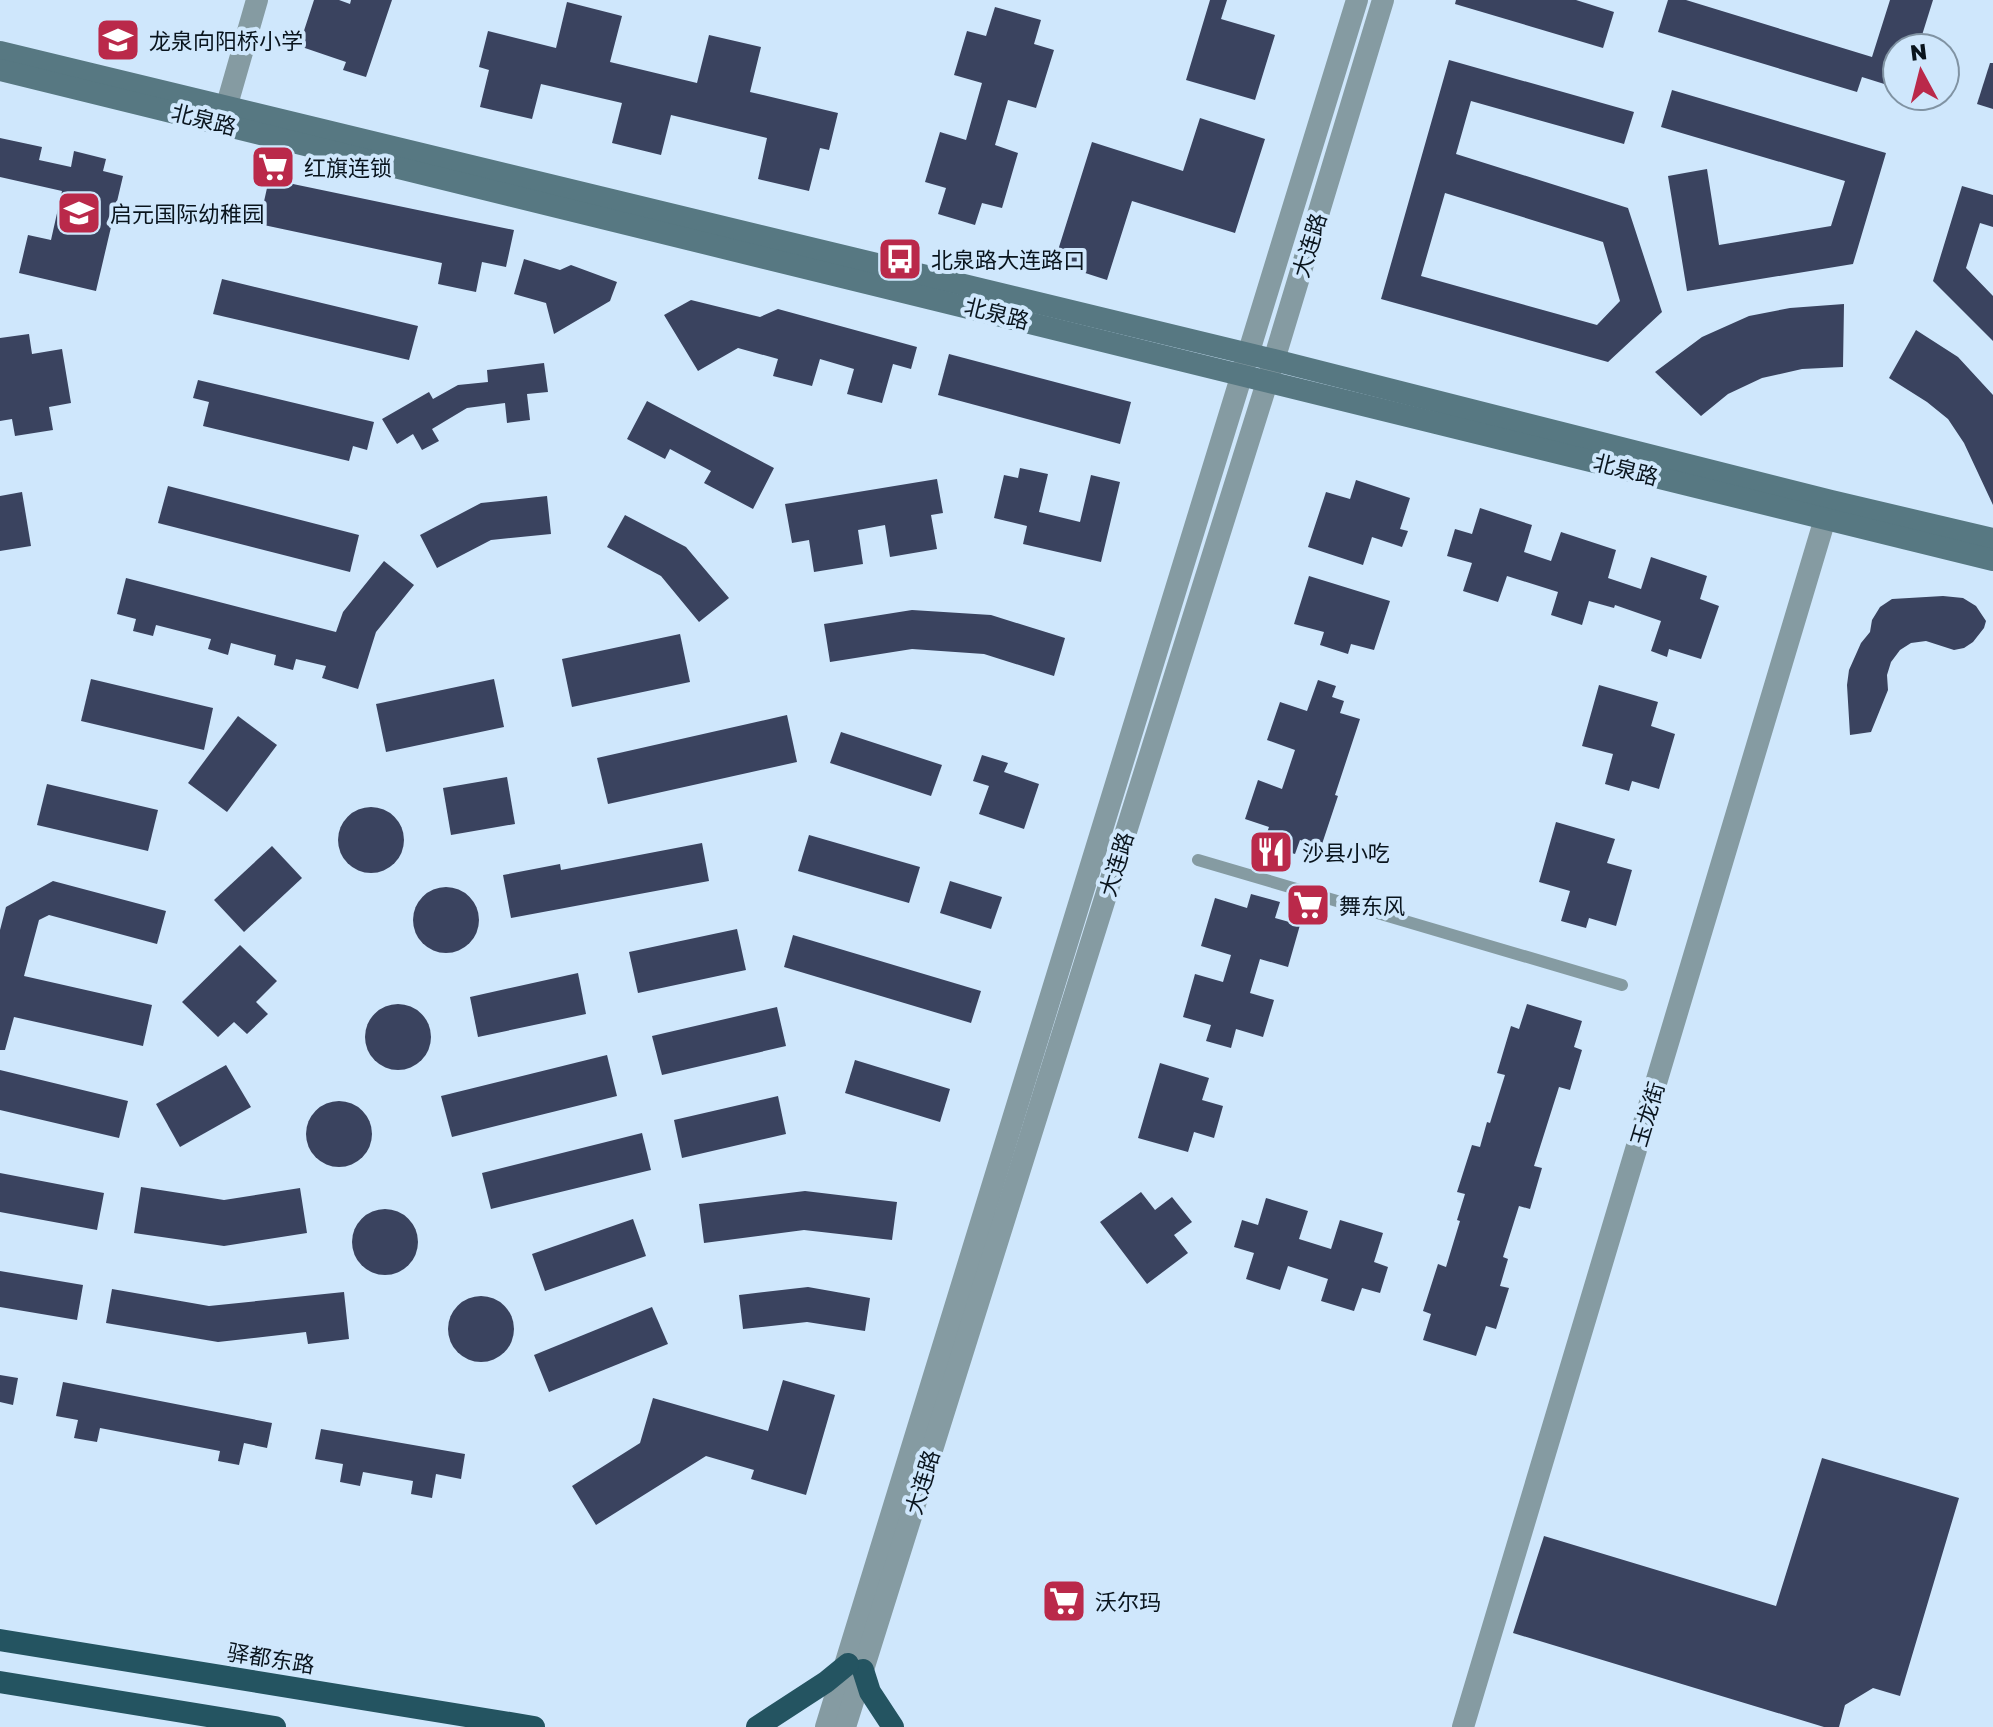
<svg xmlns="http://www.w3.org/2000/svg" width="1993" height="1727" viewBox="0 0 1993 1727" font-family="'Golos Text','Noto Sans SC',sans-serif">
<rect width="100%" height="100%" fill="#cfe7fc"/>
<g fill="#3a435f" fill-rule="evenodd">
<path d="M314,0H339L350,4L351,0H392L366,77L343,70L346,62L299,46Z"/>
<path d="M1210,0H1227L1221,19L1275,35L1255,100L1186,80Z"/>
<path d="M1456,0H1576L1614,12L1603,48L1455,4Z"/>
<path d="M1668,0H1686L1872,57L1890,0H1933L1918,48H1897V88L1862,77L1857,92L1658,32Z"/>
<path d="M567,2L622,16L610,62L697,83L709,35L761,47L750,92L838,113L829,150L820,148L809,191L758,179L767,138L671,115L661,155L612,143L622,103L541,84L532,119L480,107L489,70L479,67L488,31L556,48Z"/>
<path d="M995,7L1041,20L1034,44L1054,50L1036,108L1008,100L995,145L1018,153L1002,208L982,203L975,225L938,214L946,188L925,182L940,132L966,140L982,83L954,75L967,31L986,36Z"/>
<path d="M1449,60L1634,112L1624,144L1471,101L1456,154L1628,208L1662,312L1608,362L1381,299ZM1445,193L1603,242L1620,301L1597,325L1421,276Z"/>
<path d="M1990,63H1993V109L1977,104Z"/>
<path d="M1672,90L1886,153L1853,264L1687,291L1668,176L1707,169L1719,245L1831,226L1845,181L1661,127Z"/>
<path d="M1200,118L1265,139L1235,233L1132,201L1107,280L1054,263L1092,142L1183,171Z"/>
<path d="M0,138L42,147L39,160L71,167L74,151L106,159L103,171L123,176L96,291L19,273L28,235L51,240L62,191L0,177Z"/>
<path d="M269,179L514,230L506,267L482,262L476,292L438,284L442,263L259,224Z"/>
<path d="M1962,186L1993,195V227L1980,223L1966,268L1993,296V341L1933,281Z"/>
<path d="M524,259L560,270L571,265L617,282L610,301L554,334L546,303L514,294Z"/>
<path d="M222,279L418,326L409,360L213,314Z"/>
<path d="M691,300L760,317L778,309L917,347L911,369L893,364L882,403L847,394L854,369L820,359L812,386L773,376L778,359L738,348L698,371L664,315Z"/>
<path d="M1844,304L1843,367L1802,369L1762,378L1728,394L1701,416L1655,372L1702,337L1749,316L1790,308Z"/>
<path d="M1916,330L1958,357L1993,395V505L1964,443L1948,419L1927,402L1889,378Z"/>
<path d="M29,334L32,354L62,349L71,403L49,407L53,430L15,436L12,419L0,421V338Z"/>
<path d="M949,354L1131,402L1120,444L938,395Z"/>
<path d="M544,363L548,392L527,394L530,420L507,423L505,403L467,408L432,429L439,441L422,450L413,434L397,444L382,419L429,392L433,399L458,385L488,382L487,370Z"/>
<path d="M198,380L374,422L367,450L353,446L349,461L203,426L209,402L193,398Z"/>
<path d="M647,401L774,468L753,509L704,483L711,471L670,449L665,459L627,439Z"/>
<path d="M1020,468L1048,474L1039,512L1080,522L1091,475L1120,482L1101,562L1023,544L1027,526L994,518L1004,475L1018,478Z"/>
<path d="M937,479L943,513L931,515L937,549L890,557L885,525L858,530L863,564L814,572L809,540L792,543L785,504Z"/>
<path d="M1356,480L1410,498L1400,529L1408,531L1402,547L1372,537L1363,565L1308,547L1326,492L1350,499Z"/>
<path d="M168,486L359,535L350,572L158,523Z"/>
<path d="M22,492L31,546L0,551V496Z"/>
<path d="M547,496L551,534L491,540L437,568L420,535L481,503Z"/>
<path d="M1480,508L1532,525L1524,552L1551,561L1561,532L1616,550L1608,578L1641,589L1651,557L1707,576L1700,599L1719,606L1701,659L1669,649L1667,657L1651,651L1661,621L1615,605L1614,608L1589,601L1582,625L1551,615L1558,592L1507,576L1498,602L1463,591L1472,563L1447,556L1455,529L1472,534Z"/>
<path d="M625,515L686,547L729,598L699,622L661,576L607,547Z"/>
<path d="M384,561L414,585L376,632L358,689L322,678L326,666L296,659L293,670L274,665L276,655L231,643L228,655L208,649L211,639L156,625L153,636L133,631L136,619L117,614L126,578L336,632L343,612Z"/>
<path d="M1309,576L1390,601L1374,650L1351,644L1348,654L1320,645L1324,632L1294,624Z"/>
<path d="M1943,596L1963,598L1976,606L1986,621L1984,628L1973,642L1964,648L1954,650L1926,641L1911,643L1900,650L1891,662L1887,675L1888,690L1871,732L1850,735L1847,685L1849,670L1861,643L1870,632L1872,620L1880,607L1892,599Z"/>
<path d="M912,610L991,615L1065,638L1054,676L984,654L912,649L830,662L824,624Z"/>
<path d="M680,634L690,682L572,707L562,659Z"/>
<path d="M91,679L213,708L204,750L81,721Z"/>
<path d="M494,679L504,727L386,752L376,704Z"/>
<path d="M1318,680L1336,686L1332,697L1344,701L1340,713L1360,719L1335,795L1338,796L1321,847L1300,840L1295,854L1263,844L1269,827L1245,819L1258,780L1282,789L1295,750L1267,740L1280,702L1307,711Z"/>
<path d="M1599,685L1658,702L1651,726L1675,734L1659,789L1632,781L1629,791L1605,784L1613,754L1582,746Z"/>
<path d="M787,715L797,762L608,804L597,758Z"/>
<path d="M238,716L277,745L227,812L188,783Z"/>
<path d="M841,732L942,765L931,796L830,763Z"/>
<path d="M982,755L1008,763L1004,772L1039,784L1024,829L979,814L989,786L973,781Z"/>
<path d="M507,777L515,824L451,835L443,788Z"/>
<path d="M47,784L158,810L148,851L37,825Z"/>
<circle cx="371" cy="840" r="33"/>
<path d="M1556,822L1615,839L1607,863L1632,870L1616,926L1589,918L1586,928L1561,921L1570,891L1539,882Z"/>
<path d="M809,835L920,867L909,903L798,871Z"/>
<path d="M702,843L709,881L511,918L503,875L560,864L561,870Z"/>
<path d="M272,846L302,878L244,932L214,900Z"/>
<path d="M53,881L166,911L157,944L49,915L39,920L24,976L152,1005L143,1046L14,1017L5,1050H0V930L6,907Z"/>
<path d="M950,881L1002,897L991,929L940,913Z"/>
<circle cx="446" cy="920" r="33"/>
<path d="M1251,894L1280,902L1275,918L1300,925L1288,967L1260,959L1250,993L1274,1000L1263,1037L1236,1029L1231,1048L1206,1041L1211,1025L1183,1017L1195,974L1223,982L1231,955L1201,946L1215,898L1247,908Z"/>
<path d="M737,929L746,970L638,993L629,952Z"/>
<path d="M793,935L981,991L971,1023L784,967Z"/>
<path d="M240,945L277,981L256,1002L268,1014L247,1034L234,1022L218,1037L182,1002Z"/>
<path d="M578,973L586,1014L478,1037L470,997Z"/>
<path d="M1527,1004L1582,1021L1574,1047L1582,1050L1570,1090L1559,1087L1534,1166L1542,1168L1530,1209L1519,1206L1503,1257L1508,1259L1500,1286L1509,1288L1496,1329L1486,1326L1476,1356L1423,1340L1431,1314L1423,1311L1438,1264L1446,1267L1460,1221L1457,1220L1465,1194L1457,1192L1472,1145L1480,1147L1487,1122L1490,1123L1505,1075L1497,1073L1511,1026L1519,1029Z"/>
<circle cx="398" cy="1037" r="33"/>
<path d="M777,1007L786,1046L662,1075L652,1036Z"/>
<path d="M607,1055L617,1096L452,1137L441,1096Z"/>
<path d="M855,1060L950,1089L940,1122L845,1093Z"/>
<path d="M1160,1063L1209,1078L1202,1100L1223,1106L1214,1138L1194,1132L1188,1152L1138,1138Z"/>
<path d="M226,1065L251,1107L180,1147L156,1104Z"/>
<path d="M0,1070L128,1101L119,1138L0,1110Z"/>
<path d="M778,1096L786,1134L682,1158L674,1120Z"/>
<circle cx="339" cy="1134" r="33"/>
<path d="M642,1133L651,1170L491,1209L482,1173Z"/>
<path d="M0,1173L104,1193L97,1230L0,1212Z"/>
<path d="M141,1187L224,1200L300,1188L307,1233L224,1246L134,1233Z"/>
<path d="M805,1191L897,1202L892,1240L804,1230L704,1243L699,1204Z"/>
<path d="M1141,1192L1155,1210L1172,1197L1192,1222L1174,1235L1188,1253L1147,1284L1100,1222Z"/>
<path d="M1266,1198L1308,1211L1299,1239L1331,1249L1340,1220L1383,1233L1374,1262L1388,1267L1380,1293L1362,1288L1354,1311L1321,1301L1328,1279L1288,1266L1280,1290L1246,1279L1254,1253L1234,1247L1242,1220L1258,1225Z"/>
<circle cx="385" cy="1242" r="33"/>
<path d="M633,1219L646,1256L545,1291L532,1254Z"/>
<path d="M0,1271L83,1285L77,1320L0,1307Z"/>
<path d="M808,1287L870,1298L865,1331L807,1322L743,1329L739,1295Z"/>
<path d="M112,1289L209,1306L344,1292L349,1339L308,1344L306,1332L218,1342L106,1323Z"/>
<circle cx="481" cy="1329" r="33"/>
<path d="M652,1307L668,1344L549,1392L534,1355Z"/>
<path d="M0,1375L18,1378L13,1405L0,1402Z"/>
<path d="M783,1380L835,1395L806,1495L751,1479L754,1470L706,1456L596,1525L572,1486L640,1443L653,1398L768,1431Z"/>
<path d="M63,1382L272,1423L267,1448L244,1443L239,1465L218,1461L220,1451L100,1428L97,1442L74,1438L78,1420L56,1416Z"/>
<path d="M321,1429L465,1454L461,1479L436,1474L432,1498L411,1494L413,1481L363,1472L360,1486L340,1482L343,1464L315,1459Z"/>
<path d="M1822,1458L1959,1498L1900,1696L1873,1688L1845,1705L1839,1727H1824L1513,1633L1544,1536L1776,1606Z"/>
</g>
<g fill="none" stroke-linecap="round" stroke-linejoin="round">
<path stroke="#859ba2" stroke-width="12" d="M1198,860L1622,985"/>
<g stroke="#859ba2" stroke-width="22">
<path d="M222,122L257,0"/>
<path d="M826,1727L1357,0"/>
<path d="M845,1727L1274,360L1383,0"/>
<path d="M1463,1727L1830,502"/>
</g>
<g stroke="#577882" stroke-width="22">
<path d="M0,52L1274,360L1831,501L1993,539"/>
<path d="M0,70L1993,560"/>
</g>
<g stroke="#245461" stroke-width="22">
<path d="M0,1640L534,1727"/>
<path d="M863,1670L870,1692L893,1727"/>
<path d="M0,1682L275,1727"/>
<path d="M757,1727L826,1682L848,1664"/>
</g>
</g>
<defs>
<g id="school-square" transform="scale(2.3)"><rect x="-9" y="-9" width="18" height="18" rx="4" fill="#ba294a" stroke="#cfe7fc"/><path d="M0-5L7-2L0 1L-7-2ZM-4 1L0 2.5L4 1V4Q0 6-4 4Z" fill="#fff"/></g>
<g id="supermarket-square" transform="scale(2.3)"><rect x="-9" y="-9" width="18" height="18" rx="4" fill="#ba294a" stroke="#cfe7fc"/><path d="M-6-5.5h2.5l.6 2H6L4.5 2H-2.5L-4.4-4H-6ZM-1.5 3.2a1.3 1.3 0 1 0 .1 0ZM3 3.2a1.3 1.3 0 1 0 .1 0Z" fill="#fff"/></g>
<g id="bus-square" transform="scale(2.3)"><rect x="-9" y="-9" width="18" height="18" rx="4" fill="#ba294a" stroke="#cfe7fc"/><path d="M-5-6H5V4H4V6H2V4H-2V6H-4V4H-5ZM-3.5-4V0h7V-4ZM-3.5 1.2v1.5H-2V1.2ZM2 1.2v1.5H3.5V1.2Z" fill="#fff"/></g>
<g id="restaurant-square" transform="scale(2.3)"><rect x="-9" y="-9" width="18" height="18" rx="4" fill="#ba294a" stroke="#cfe7fc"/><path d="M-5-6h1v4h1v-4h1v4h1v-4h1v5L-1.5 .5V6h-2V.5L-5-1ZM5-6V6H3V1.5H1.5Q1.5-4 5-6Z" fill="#fff"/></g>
</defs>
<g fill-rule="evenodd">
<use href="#school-square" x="118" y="40"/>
<use href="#supermarket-square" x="273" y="167"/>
<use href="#school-square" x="79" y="213"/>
<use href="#bus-square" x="900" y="259"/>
<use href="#restaurant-square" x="1271" y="852"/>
<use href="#supermarket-square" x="1308" y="905"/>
<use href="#supermarket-square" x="1064" y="1601"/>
</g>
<g text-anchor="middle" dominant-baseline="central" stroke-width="8" stroke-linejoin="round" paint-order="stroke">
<g font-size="22" fill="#09141d" stroke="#cfe7fc" text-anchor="start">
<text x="149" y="40">龙泉向阳桥小学</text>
<text x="304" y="167">红旗连锁</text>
<text x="110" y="213">启元国际幼稚园</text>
<text x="931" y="259">北泉路大连路口</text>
<text x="1302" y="852">沙县小吃</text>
<text x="1339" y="905">舞东风</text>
<text x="1095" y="1601">沃尔玛</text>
</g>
<g font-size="22" fill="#09141d" stroke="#cfe7fc">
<text transform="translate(204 119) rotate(14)">北泉路</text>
<text transform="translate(1309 245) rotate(-73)">大连路</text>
<text transform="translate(997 313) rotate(14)">北泉路</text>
<text transform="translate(1626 469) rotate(14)">北泉路</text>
<text transform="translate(1116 864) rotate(-73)">大连路</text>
<text transform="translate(1647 1114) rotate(-73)">玉龙街</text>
<text transform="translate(922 1482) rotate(-73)">大连路</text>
<text transform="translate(271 1658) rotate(9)">驿都东路</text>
</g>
</g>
<g transform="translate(1921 72) rotate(353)"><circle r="38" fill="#cfe7fc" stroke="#8093a3" stroke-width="2"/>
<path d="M0-6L14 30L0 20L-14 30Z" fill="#ba294a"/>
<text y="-12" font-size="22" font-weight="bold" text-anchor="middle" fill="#09141d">N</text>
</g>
</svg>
